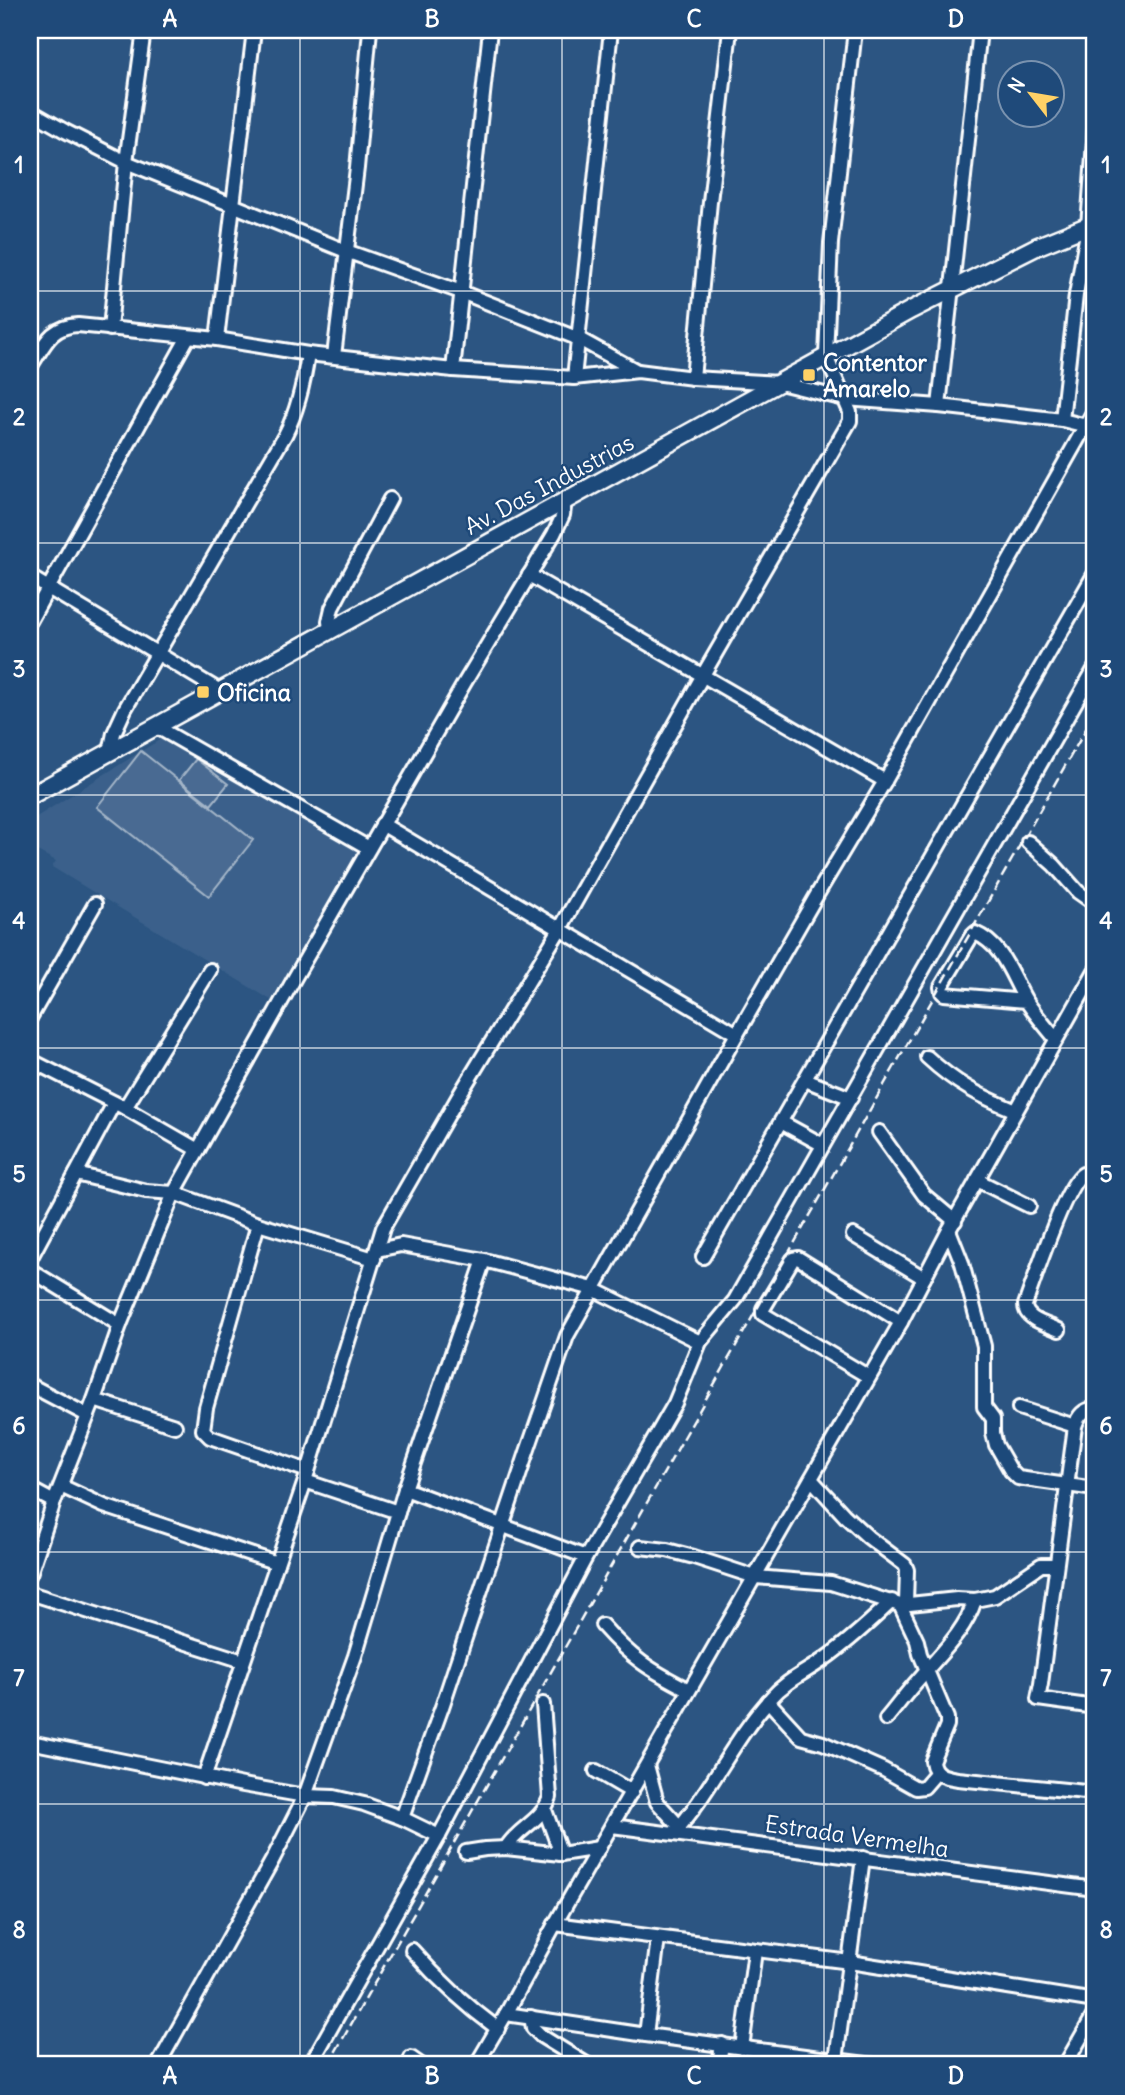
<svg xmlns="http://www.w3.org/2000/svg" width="1125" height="2095" viewBox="0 0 1125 2095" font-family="Delius,sans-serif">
<defs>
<pattern id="industrial-furrows" width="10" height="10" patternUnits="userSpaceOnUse" patternTransform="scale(1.75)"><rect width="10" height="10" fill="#3b618b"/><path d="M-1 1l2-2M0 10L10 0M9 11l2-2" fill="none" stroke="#58799c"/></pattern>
</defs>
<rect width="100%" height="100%" fill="#2c5582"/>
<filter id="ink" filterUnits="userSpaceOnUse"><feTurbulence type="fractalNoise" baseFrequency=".0143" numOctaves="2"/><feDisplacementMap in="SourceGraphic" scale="14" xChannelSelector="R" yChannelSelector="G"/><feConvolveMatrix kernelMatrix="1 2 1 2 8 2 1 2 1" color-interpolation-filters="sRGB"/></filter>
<g filter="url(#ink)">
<path fill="#3b618b" d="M164,737L358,849L271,1000L52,867L56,861L30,847V821Z"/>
<path fill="url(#industrial-furrows)" d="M496,2051L517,2065H488Z"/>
<g fill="#486b92" stroke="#a4b5c8" stroke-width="2">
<path d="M141,751L253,840L209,896L97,807Z"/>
<path d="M196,759L228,784L211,805L179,780Z"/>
</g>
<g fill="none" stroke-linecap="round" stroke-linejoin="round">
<g stroke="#fff" stroke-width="18">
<g id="minor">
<path d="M30,111L65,131L126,162L346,251L461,292L579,339L637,371"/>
<path d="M110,329L126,162L144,30"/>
<path d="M217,339L254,30"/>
<path d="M334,356L357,168L370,30"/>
<path d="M30,367C44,346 50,326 78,325L217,339L308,354L453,370L574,378L638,371L693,378L780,383L845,399L939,406L1062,420L1095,428"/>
<path d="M453,370L490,30"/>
<path d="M574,378L611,30"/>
<path d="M693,378L710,202L730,30"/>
<path d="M939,406L980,30"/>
<path d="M1062,420L1076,295L1088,227L1095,127"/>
<path d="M529,575L885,781"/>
<path d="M30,577L220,691"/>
<path d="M30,621L188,337"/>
<path d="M330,630L329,621L332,608L390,499"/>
<path d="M157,727L369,848"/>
<path d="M110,752L114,733L125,709L285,435C298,410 304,382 308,354"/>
<path d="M382,824L737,1034"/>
<path d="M1028,842L1054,865L1078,892L1095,904"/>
<path d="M1026,1001L944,994L942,992L941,987L971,937L975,933C1003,945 1011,975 1025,999C1034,1013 1045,1026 1056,1039"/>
<path d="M30,1018L95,904"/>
<path d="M927,1057C956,1084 980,1096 1016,1111"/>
<path d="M30,1060L125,1108L198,1150"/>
<path d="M805,1080L851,1098"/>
<path d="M125,1108L210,970"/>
<path d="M781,1122L823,1145"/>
<path d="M879,1132L924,1195L955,1221"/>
<path d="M76,1174L146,1191L174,1193L258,1224L374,1259"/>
<path d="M977,1180L1029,1206"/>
<path d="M258,1224L206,1408L203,1430L210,1437L308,1471"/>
<path d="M949,1230L962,1263L984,1346V1407L993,1419V1433L996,1445L1011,1471L1018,1478L1095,1489"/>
<path d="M853,1235L924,1278"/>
<path d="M377,1250L401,1245L484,1260L593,1289L700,1342"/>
<path d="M703,1257L1095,573"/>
<path d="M30,1259L114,1103"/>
<path d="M30,1270L120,1325"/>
<path d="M1059,1330C1047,1324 1025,1320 1025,1305C1034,1281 1065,1184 1083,1174L1095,1179"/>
<path d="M869,1377L763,1314V1309L793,1259L798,1258L901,1322"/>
<path d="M30,1385L87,1415"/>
<path d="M94,1400L175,1426"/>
<path d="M1019,1408L1075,1426"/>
<path d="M1095,1409C1084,1408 1078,1416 1075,1426L1041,1684L1038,1699L1095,1707"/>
<path d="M811,1479L845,1516L868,1537L905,1565L907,1570L906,1603"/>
<path d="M305,1481L398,1512"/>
<path d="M61,1486L104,1506L277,1563"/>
<path d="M30,1489L54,1502"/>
<path d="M405,1489L586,1557"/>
<path d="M640,1547L667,1550L694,1557L755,1577L831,1583L900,1605L957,1599L975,1600L995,1596L1041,1565H1056"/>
<path d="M30,1574L54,1502L94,1400L120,1325L174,1193L294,979L465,682L554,534L563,515L565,501"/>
<path d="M30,1593L243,1661"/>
<path d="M900,1605L917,1641L920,1654L947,1718V1725L932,1761C934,1776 946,1777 958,1779L1095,1793"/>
<path d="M602,1625C632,1659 650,1670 689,1690"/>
<path d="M768,1701L801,1737L823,1743L884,1770L916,1788L924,1787L937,1772"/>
<path d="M886,1719C897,1706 907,1692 918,1680C939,1655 965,1632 975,1600"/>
<path d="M30,1742L243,1785L305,1796L334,1797L364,1804L402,1818L439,1836"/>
<path d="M647,1765L657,1802L680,1827"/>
<path d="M596,1771L632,1792"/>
<path d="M204,1778L305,1481L383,1228L460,1094L560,929L703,675L850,421V412L826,356L831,243L855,30"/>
<path d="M545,1810L561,1854"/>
<path d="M402,1818L442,1707L527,1452L567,1336L737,1034L818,893L885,781L1095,409"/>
<path d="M612,1826L1095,1889"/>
<path d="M674,1833C711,1792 733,1739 771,1698C783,1684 798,1676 814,1666C842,1648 868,1624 892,1601"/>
<path d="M506,1848C518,1827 541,1823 550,1797L543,1704"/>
<path d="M466,1852L485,1849L506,1848L561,1854L599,1848"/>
<path d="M555,1924L850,1962L1095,2001"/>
<path d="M412,1950C439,1981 464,2004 498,2029"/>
<path d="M506,2014L646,2035L874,2065"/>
<path d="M531,2017L533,2028L541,2036L588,2065"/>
<path d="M646,2035L658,1938"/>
<path d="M742,2048L755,1951"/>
<path d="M411,2058L421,2065"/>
<path d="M836,2060L863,1858"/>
<path d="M158,2065L273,1859L305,1796L355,1656L405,1489L484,1260"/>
<path d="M310,2065L439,1836L586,1557L675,1403L700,1342L735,1300L1095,668"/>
<path d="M476,2065L506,2014L555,1924L901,1322L949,1230L1095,971"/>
<path d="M719,2065L722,2044"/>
<path d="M1065,2065L1095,2013"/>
</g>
</g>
<g stroke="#fff" stroke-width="21">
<path id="major" d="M30,796L911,310L1038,246L1095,223"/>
</g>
<use href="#minor" stroke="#1f4a7a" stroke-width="12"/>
<use href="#major" stroke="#1f4a7a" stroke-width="16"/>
<path stroke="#fff" stroke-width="2.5" stroke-dasharray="10 5" stroke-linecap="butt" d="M328,2065L1095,713"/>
</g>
</g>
<path fill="none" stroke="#fff" stroke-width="2" stroke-opacity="0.55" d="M300,30V2065M562,30V2065M824,30V2065M30,291H1095M30,543H1095M30,795H1095M30,1048H1095M30,1300H1095M30,1552H1095M30,1804H1095"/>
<g fill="#ffd166" stroke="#1f4a7a" stroke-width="2.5">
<rect x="802" y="368" width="14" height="14" rx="3.5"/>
<rect x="196" y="685" width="14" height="14" rx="3.5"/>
</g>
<g text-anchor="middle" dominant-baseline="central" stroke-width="5" stroke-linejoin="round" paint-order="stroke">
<g font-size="23" font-weight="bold" fill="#fff" stroke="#1f4a7a" text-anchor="start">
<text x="823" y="362">Contentor<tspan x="823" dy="26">Amarelo</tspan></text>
<text x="217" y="692">Oficina</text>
</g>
<g font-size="23" fill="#fff" stroke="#1f4a7a">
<text transform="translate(549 484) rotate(-28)">Av. Das Industrias</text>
<text transform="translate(857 1836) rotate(8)">Estrada Vermelha</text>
</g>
</g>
<rect width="1125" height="2095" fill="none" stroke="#1f4a7a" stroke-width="77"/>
<g transform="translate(1031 94) rotate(301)"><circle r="33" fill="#1f4a7a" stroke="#7992af" stroke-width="2"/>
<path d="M0-5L12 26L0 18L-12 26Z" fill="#ffd166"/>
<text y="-10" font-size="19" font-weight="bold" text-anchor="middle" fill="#ffffff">N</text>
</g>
<rect x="38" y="38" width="1048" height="2018" fill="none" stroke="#fff" stroke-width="2.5"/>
<g font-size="23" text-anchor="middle" font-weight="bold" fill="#fff">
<text x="170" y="27">A</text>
<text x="432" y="27">B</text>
<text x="694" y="27">C</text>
<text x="956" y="27">D</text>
<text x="19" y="173">1</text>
<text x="1106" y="173">1</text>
<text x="19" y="425">2</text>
<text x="1106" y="425">2</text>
<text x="19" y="677">3</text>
<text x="1106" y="677">3</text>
<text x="19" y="929">4</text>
<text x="1106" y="929">4</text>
<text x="19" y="1182">5</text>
<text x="1106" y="1182">5</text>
<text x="19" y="1434">6</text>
<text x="1106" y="1434">6</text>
<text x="19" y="1686">7</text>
<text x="1106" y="1686">7</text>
<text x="19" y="1938">8</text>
<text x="1106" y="1938">8</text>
<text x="170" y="2084">A</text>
<text x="432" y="2084">B</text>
<text x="694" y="2084">C</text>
<text x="956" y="2084">D</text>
</g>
</svg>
